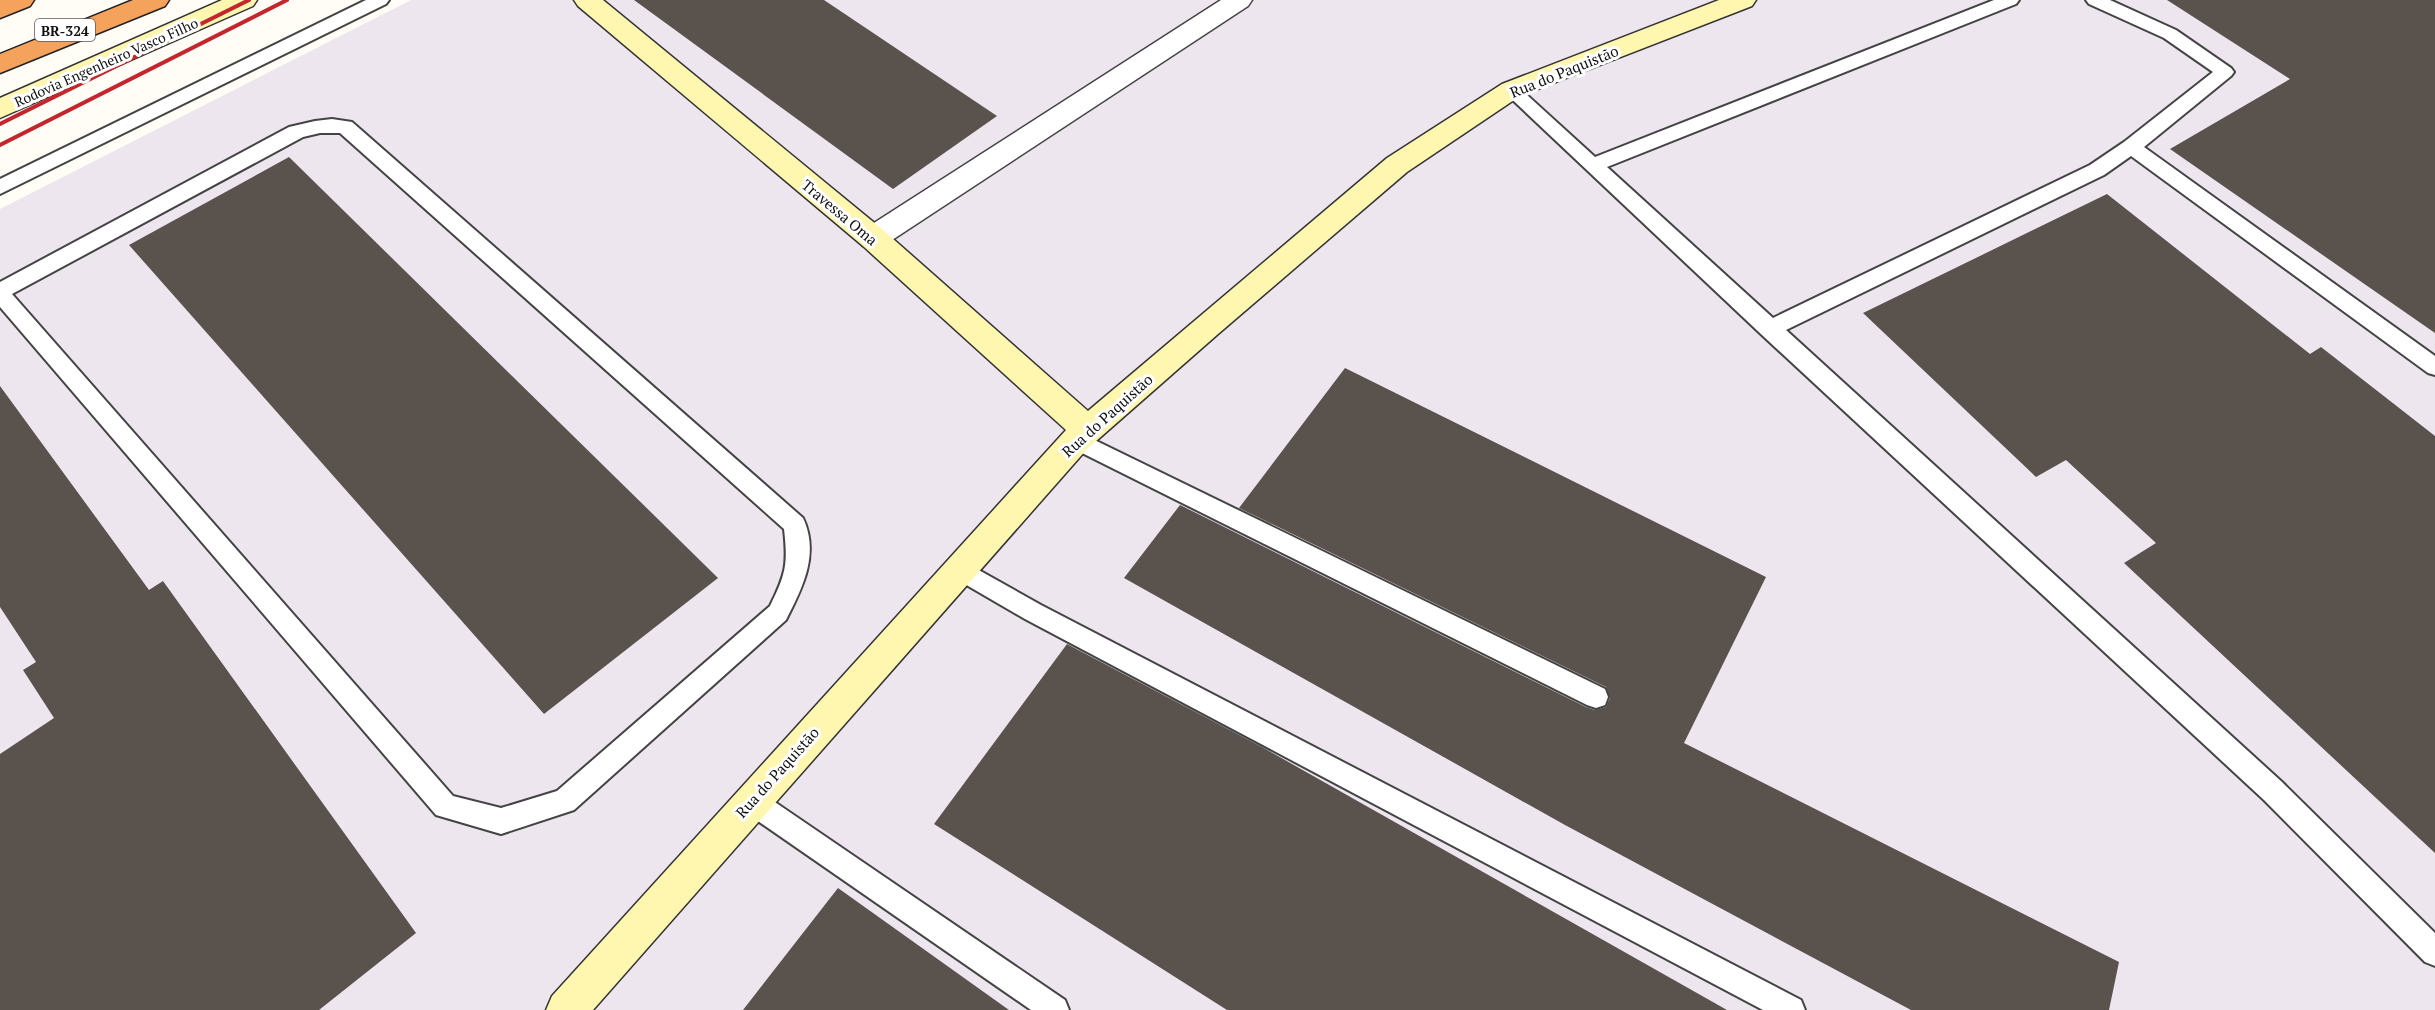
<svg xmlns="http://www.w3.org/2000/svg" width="2435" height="1010" viewBox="0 0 2435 1010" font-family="'PT Serif',serif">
<rect width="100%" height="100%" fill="#fffdf5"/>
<path fill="#eee6ef" d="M411,0H2435V1010H0V209Z"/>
<g fill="#5a524d">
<path d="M634,0H824L997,116L893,189Z"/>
<path d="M2167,0H2435V333L2170,149L2290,79Z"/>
<path d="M289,157L718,578L544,714L129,245Z"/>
<path d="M2107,194L2310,354L2321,347L2435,436V853L2124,563L2156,543L2066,460L2036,477L1863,313Z"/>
<path d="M1345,368L1766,577L1684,743L2119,962L2109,1010H1911L1565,825L1124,578L1180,505L1586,707L1595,710L1606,707L1610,698L1606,687L1239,508Z"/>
<path d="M0,386L149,590L163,581L416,933L319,1010H0V754L54,718L23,670L36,662L0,607Z"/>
<path d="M1067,644L1262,747L1727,1010H1227L934,824Z"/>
<path d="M838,888L1009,1010H743Z"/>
</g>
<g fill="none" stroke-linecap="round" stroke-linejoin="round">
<g stroke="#444" stroke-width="4">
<g id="lane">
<path d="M366,0H389L386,4L0,194V179Z"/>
<path d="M1994,0H2019L2016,4L1607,167L1773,318L2090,165L2124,142L2213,72L2164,38L2089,4L2086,0H2110L2176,30L2231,68L2234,72L2231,76L2144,147L2435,356V375L2428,373L2131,156L2104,175L1786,330L2282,782L2435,933V966L2425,962L2264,800L1762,335L1502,90L1505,86L1511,84L1517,86L1595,157Z"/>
<path d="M332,119L352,122L803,518C820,554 802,589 786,620L574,810L501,834L436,815L0,307V282L289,127L315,121ZM320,133H340L784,529C788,564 786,574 770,606L557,791L501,808L453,796L12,294L303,137Z"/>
<path d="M1076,431L1605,689L1608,697L1605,705L1596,708L1587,705L1068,446L1065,440L1068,434Z"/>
<path d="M959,559L1041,605L1801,1000L1805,1010H1763L1025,619L951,576L947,569L951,562Z"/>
<path d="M751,789L760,792L1065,1000L1069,1010H1031L742,810L738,801L742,792Z"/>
</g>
</g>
<g stroke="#444" stroke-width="3">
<path id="street" d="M1221,0H1252L1248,6L883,246L873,249L863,246L859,238L863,230Z"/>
</g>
<g stroke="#333" stroke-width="3">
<g id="secondary">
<path d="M222,0H257L253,6L0,118V98Z"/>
<path d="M574,0H603L883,230L1088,411L1387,158L1502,84L1719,0H1756L1752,6L1520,96L1407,172L1218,334L1087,449L593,1010H546L552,996L1066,430L863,246L578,6Z"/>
</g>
</g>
<g stroke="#222" stroke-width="3">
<g id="highway">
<path d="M0,0H34L30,6L0,18Z"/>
<path d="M133,0H169L165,6L0,73V54Z"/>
</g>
</g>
<use href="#lane" fill="#fff" fill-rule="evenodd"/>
<use href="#street" fill="#fff" fill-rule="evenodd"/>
<use href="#secondary" fill="#fff6b0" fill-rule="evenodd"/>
<use href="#highway" fill="#f5a25d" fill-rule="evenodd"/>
<g stroke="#c4262e" stroke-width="4">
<path d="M0,124L249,0"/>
<path d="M0,145L287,0"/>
</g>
</g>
<g text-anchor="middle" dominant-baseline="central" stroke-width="6" stroke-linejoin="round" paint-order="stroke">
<rect fill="#fff" stroke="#585858" stroke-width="1.5" x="35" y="19" width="60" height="22" rx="4.5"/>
<g font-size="14" font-weight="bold" fill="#111">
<text x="65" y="30">BR-324</text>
</g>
<g font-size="14" fill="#111" stroke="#fff">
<text transform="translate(106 62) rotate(-24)">Rodovia Engenheiro Vasco Filho</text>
</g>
<g font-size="15" fill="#111" stroke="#fff">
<text transform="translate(1564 71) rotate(-22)">Rua do Paquistão</text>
<text transform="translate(840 212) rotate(40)">Travessa Oma</text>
<text transform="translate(1107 415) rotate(-42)">Rua do Paquistão</text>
<text transform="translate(777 772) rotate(-48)">Rua do Paquistão</text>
</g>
</g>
</svg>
